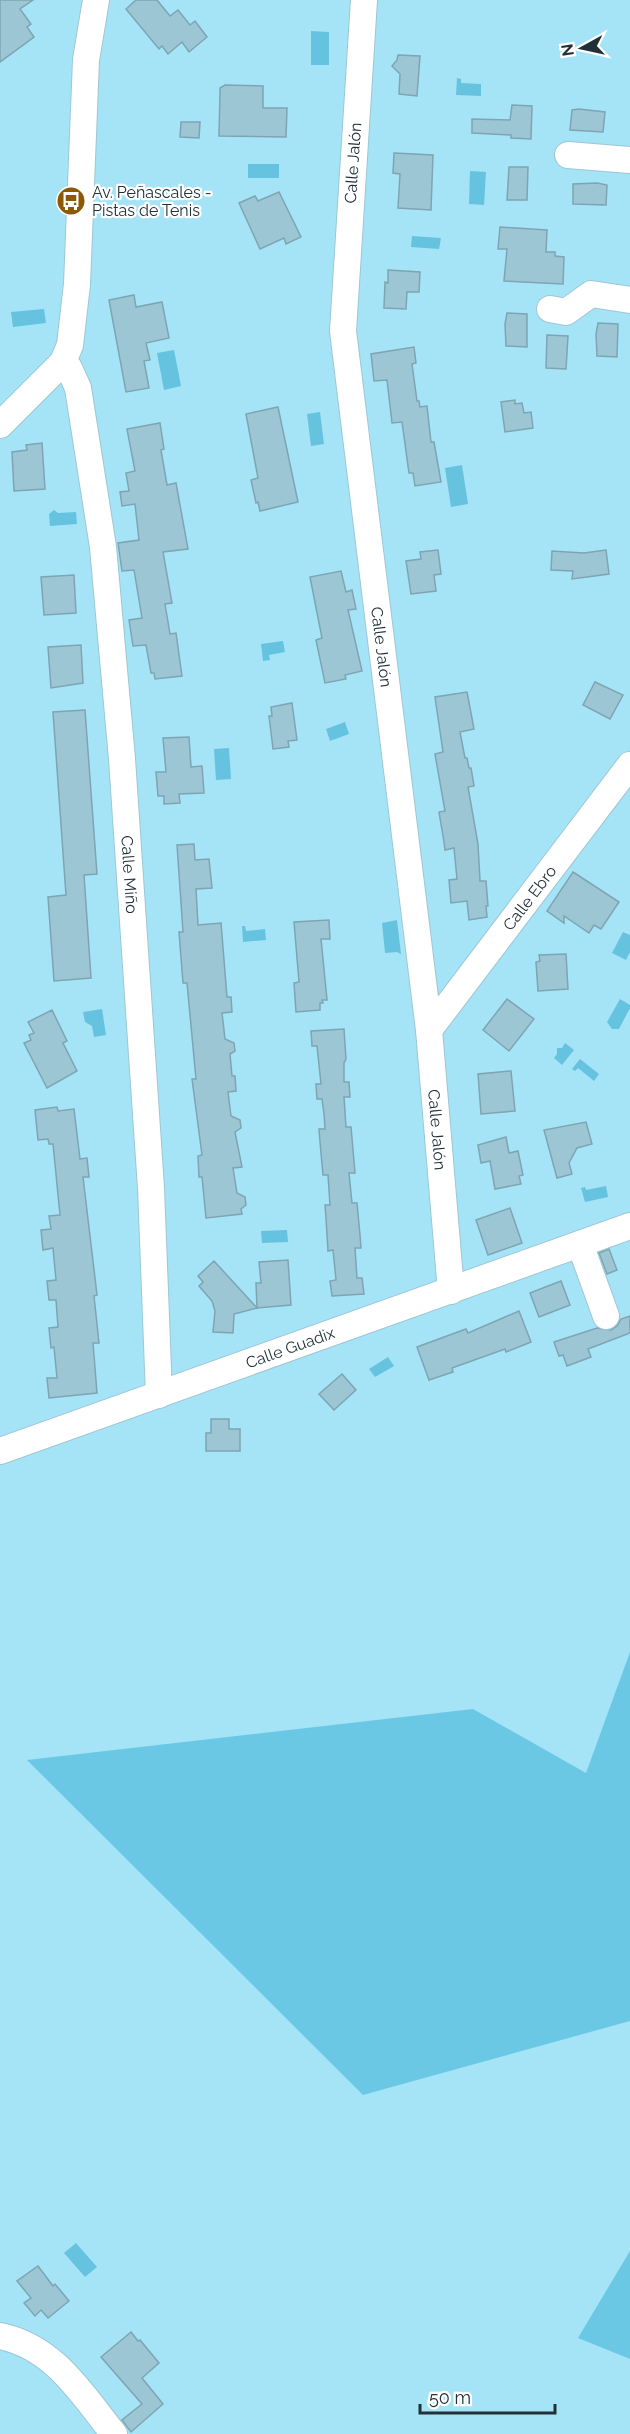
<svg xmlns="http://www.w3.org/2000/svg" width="630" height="2434" viewBox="0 0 630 2434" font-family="Raleway,sans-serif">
<rect width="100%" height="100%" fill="#e7f8fd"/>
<rect fill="#a5e3f7" x="0" y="0" width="630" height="2434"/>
<g fill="#6bc8e5">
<path d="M630,1652V2021L363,2095L27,1760L473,1709L586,1773Z"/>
<path d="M630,2251V2359L578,2338Z"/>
</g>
<g fill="#65c3e0">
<path d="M311,31L329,32V65H311Z"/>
<path d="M457,78L461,79V83L481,84V96L456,95Z"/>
<rect x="248" y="164" width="31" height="14"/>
<path d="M470,171L486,172L484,205L469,204Z"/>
<path d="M412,236L441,238L439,249L411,247Z"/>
<path d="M44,309L46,323L13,327L11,312Z"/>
<path d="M174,350L181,386L164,390L157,353Z"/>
<path d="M320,412L324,444L311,446L307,414Z"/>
<path d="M462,465L468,504L451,507L445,468Z"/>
<path d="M54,510L58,513L76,512L77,524L50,526L49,514Z"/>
<path d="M283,641L285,652L269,655L270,660L263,661L261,644Z"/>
<path d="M345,722L349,734L330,741L326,729Z"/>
<path d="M229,748L231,779L216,780L214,749Z"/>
<path d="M397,920L401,954L397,952L385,953L382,923Z"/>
<path d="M242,926H245L246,931L265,929L266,940L243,942Z"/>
<path d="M623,932L630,935V952L626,960L612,953Z"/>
<path d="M620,999L630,1005V1008L619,1029H612L607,1022Z"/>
<path d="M102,1009L106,1035L94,1037L92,1026L85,1022L83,1012Z"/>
<path d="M565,1043L574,1050L562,1065L554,1058L557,1054V1048H562Z"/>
<path d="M580,1059L599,1074L594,1081L578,1068L575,1071L572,1069Z"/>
<path d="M606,1186L608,1197L585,1202L581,1188L585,1187L586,1190Z"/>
<path d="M287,1230L288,1242L262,1243L261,1231Z"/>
<path d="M388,1357L394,1366L375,1377L369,1369Z"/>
<path d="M76,2243L97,2267L85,2277L64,2253Z"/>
</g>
<g fill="#9dc6d5" stroke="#7da5b3" stroke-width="1.5">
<path d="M0,0H33L20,9L31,24L27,27L34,37L0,62Z"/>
<path d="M136,0H157L170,16L178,10L190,25L195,21L207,37L189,52L182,42L168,54L162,46L159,49L126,9Z"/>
<path d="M398,55L420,56L417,96L399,94L400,74L392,66L397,60Z"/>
<path d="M225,85L263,86V108H287L286,137L219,136L220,92V88Z"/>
<path d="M512,105L532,106L531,139L511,138V135L472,133V119L510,120Z"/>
<path d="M579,109L605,112L603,132L570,130L572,110Z"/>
<path d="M181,122H200L199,138L180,137Z"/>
<path d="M394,153L433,155L431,210L398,208L400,174L393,173Z"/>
<path d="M509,167H528L527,200H507Z"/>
<path d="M597,183L607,185L606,205L573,204V184Z"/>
<path d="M279,192L301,237L286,244L284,238L260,249L239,203L255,196L258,201Z"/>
<path d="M500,227L547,230L546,252H555V256L564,257L563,284L504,281L507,249H498Z"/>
<path d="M388,270L420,272L419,292H407L406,309L384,308L385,282L388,283Z"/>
<path d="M134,295L136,307L162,302L169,338L146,343L150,360L144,361L149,388L126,392L109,300Z"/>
<path d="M507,313L527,314V347L506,346L505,324Z"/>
<path d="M598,323L618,324L617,357L597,356L596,334Z"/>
<path d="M547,335L568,336L566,369L546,368Z"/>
<path d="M414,347L416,363L412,364L417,401H419L420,407L427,406L431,442H434L441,482L415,486L413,473H409L402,422L392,423L387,380L374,381L371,354Z"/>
<path d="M515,400V404L522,403L524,413L531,412L533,428L505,432L501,402Z"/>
<path d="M278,407L298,502L260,511L258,502L256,503L251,480L258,478L246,414Z"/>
<path d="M160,423L164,449L161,450L167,485L176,483L188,549L163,552L172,603L165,604L170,634L176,633L182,676L155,679L154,673H151L146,645L133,646L129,620L142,618L134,570L122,571L118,543L139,540L135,504L122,506L120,492L129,491L126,473L135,471L127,429Z"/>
<path d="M42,443L45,489L14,491L12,452L27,450L26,445Z"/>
<path d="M438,550L441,574L434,575L436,591L411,594L406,561L421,559L420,552Z"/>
<path d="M606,550L609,574L572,579L573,571L551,570L552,551L584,553Z"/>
<path d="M341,571L346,592L352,590L356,609L348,610L362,671L345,675L346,679L325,683L316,640L322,638L310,577Z"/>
<path d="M74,575L76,613L44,615L41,577Z"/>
<path d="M81,645L83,683L51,688L48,647Z"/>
<path d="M595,682L623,695L610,719L583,705Z"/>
<path d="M467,692L474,729L460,732L465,758H467L469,768H471L474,786L468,787L478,844L480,881H486L488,906H486L487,917L469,920L467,901L451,903L449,880L457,879L454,848L445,850L444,842L439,812L445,811L435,754L443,752L435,697Z"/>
<path d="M292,703L297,740L288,741L289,747L273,749L269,716H272L271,707Z"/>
<path d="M85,710L97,874L84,875L91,978L54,981L48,897L66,895L53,712Z"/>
<path d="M189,737L191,767L202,766L204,793L179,794L180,803L164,804V796H158L156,772H166L163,738Z"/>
<path d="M194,844L195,860L209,859L212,888L196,889L198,925L221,923L227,997H231L232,1012L222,1013L225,1039L234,1043L235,1051L230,1054L232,1076H235L236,1091L228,1092L231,1116L240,1120L241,1128L235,1132L242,1167L233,1168L237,1193L245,1197L246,1205L241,1209L242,1214L206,1218L202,1177H199L198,1156L202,1155L192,1079H196L187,983H183L180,945L179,932H183L177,845Z"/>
<path d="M573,872L619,902L601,929L594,925L589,933L564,916V923L547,911Z"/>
<path d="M329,920L330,939H321L327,1000H322L323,1003H320V1010L296,1012L294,983L299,982L294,922Z"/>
<path d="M566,954L568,989L538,991L536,962L540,961L539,955Z"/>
<path d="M507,999L534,1019L509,1051L483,1030Z"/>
<path d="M52,1010L67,1041L63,1043L77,1071L47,1088L24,1043L31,1040L29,1035L34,1033L28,1022Z"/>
<path d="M344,1029L346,1059L344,1063V1082H349L350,1097H344L346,1127H351L355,1173H349L352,1203H357L360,1235L361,1248H355L357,1278H362L364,1294L332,1296L330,1281L336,1280L333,1250L328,1251L326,1218L325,1205H330L328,1175H323L320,1142L319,1129H325L324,1114L322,1099H317L316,1084H321L317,1046H312L311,1031Z"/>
<path d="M511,1071L515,1111L481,1114L478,1074Z"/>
<path d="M57,1107L58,1111L74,1109L80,1159L87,1158L89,1177H83L97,1295L94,1296L99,1343H93L97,1393L49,1398L47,1378H57L54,1347L51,1348L49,1328L58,1327L56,1300H49L47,1281L56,1280L53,1248L43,1250L41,1230L51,1229L49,1216L60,1215L53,1144H49L48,1139L38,1140L35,1110Z"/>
<path d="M586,1122L592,1144L577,1148L569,1163L572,1174L557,1178L544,1130Z"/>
<path d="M506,1137L509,1153L518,1151L523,1175L519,1176L521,1184L495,1189L490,1161L481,1163L478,1145Z"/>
<path d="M510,1208L522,1243L488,1255L476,1220Z"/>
<path d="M609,1249L617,1270L607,1274L599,1253Z"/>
<path d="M288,1260L291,1305L257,1308L256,1283H261L259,1262Z"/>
<path d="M214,1261L257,1308L234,1314L233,1333L213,1332L215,1311L212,1301L199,1286L203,1282L198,1276Z"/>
<path d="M561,1281L570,1305L539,1317L530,1293Z"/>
<path d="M519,1311L531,1342L506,1352L505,1349L452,1368L453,1372L429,1380L417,1347L466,1329L468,1333Z"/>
<path d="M630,1316V1333L588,1349L591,1357L567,1366L563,1355L559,1356L554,1342L597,1328L611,1330L617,1326L621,1319Z"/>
<path d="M342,1374L356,1390L334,1410L319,1394Z"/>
<path d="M211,1419H229V1429H240V1451H206V1433H211Z"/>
<path d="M38,2266L53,2286L55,2284L69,2301L48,2318L41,2310L35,2316L24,2303L31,2298L17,2281Z"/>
<path d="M131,2332L138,2341L140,2340L159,2363L142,2378L163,2404L131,2432L122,2420L142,2404L101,2357Z"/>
</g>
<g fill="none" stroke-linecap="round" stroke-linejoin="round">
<g stroke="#9ec7d5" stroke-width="28">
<g id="minor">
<path id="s1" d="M364,0L343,331L429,1030L451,1291"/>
<path d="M568,155L630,160"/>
<path d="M550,309L566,312L591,294L630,300"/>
<path id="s2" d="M63,362L69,368L78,388L103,547L122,759L151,1188L159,1395"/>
<path d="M0,425L63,362L70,345L77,284L86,60L96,0"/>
<path id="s3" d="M429,1030L630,765"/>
<path d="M580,1244L606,1316"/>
<path id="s4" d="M0,1451L630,1226"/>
<path d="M0,2336C54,2347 81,2393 114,2434"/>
</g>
</g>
<use href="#minor" stroke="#fff" stroke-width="26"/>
</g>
<defs>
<g id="bus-disc" transform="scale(1.5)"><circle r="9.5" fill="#8c5905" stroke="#fff"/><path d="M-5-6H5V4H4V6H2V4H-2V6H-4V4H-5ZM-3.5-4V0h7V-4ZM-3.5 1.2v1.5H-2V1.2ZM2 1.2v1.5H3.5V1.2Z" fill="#fff"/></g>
</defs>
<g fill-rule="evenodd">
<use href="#bus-disc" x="71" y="201"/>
</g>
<g text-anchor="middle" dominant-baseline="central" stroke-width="4.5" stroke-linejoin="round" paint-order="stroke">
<g font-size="16" fill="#213137" stroke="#fff">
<text transform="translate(353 163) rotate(-86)">Calle Jalón</text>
<text stroke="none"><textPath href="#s1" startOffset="650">Calle Jalón</textPath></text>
<text stroke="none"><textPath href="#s2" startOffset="520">Calle Miño</textPath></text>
<text stroke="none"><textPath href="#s3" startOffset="166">Calle Ebro</textPath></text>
<text stroke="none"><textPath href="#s1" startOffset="1136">Calle Jalón</textPath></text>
<text stroke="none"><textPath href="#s4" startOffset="308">Calle Guadix</textPath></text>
</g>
<g font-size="16" fill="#213137" stroke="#fff" text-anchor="start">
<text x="92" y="192">Av. Peñascales -<tspan x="92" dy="18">Pistas de Tenis</tspan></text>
</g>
</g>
<g transform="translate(582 48) rotate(262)" stroke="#ffffff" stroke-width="4.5" paint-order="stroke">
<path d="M0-4.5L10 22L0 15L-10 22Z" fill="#213137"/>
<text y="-9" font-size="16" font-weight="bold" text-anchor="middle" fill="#213137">N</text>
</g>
<path d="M420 2404v9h135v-9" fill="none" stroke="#213137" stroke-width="3"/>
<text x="429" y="2404" font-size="18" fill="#213137" stroke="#ffffff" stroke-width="4.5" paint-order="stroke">50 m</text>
</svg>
